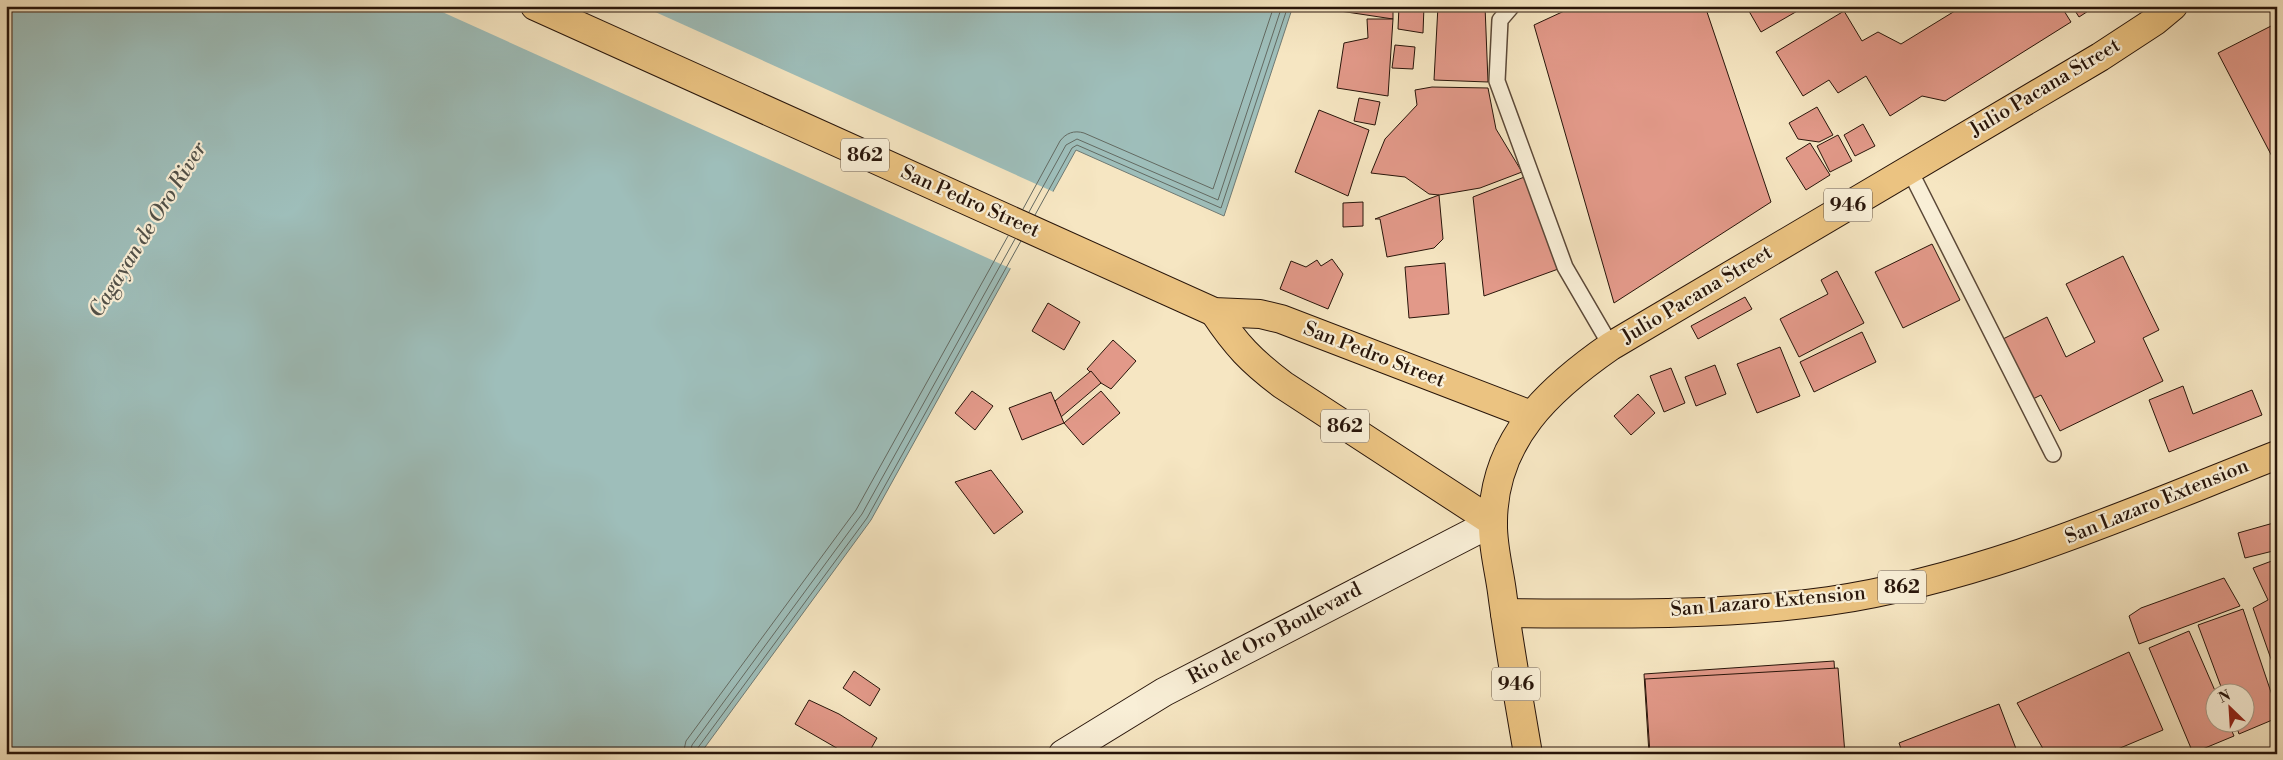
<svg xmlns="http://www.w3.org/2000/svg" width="2283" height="760" viewBox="0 0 2283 760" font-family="'Libre Bodoni',serif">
<rect width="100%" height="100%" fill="#f6e6c2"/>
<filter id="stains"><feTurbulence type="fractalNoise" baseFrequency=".004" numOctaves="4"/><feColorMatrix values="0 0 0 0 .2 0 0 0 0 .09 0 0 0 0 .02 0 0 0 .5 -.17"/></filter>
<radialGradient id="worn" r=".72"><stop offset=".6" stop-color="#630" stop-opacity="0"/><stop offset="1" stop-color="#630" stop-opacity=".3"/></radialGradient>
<path fill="#9ebeba" stroke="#6f7a74" d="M6,6H1293L1224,216L1076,150L871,520L700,754H6Z"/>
<path fill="#f6e6c2" d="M429,6H642L1056,193L1014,270Z"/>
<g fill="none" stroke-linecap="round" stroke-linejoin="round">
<g stroke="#636a62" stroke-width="1">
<path d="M1023,209L1060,141C1066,133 1074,130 1084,133L1213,189L1274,6"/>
<path d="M1029,212L1066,145L1077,139L1218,200L1282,6"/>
<path d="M1035,215L1072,148L1077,145L1221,208L1288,6"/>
<path d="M683,754L686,741L856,510L1008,236"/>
<path d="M690,754L692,745L862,514L1015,239"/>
<path d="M696,754L697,749L867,518L1021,241"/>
</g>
</g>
<g fill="#e29989" stroke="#28150a">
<path d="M1320,6H1393V19L1320,8Z"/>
<path d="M1399,6H1424L1423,33L1398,29Z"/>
<path d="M1438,6H1485L1488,82L1434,80Z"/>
<path d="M1575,6H1705L1771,202L1614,303L1534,25Z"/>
<path d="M1746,6H1806L1761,32Z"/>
<path d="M1963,6H2061L2071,22L1945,101L1922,96L1890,116L1866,76L1838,93L1829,80L1803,96L1776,52L1844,11L1862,41L1878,32L1901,44Z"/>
<path d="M2072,6H2096L2079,17Z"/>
<path d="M1367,19H1393L1388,96L1337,88L1344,43L1368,38Z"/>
<path d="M2273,25L2277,34V166L2218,53Z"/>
<path d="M1395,45L1415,47L1413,69L1392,68Z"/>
<path d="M1432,87L1488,88L1496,129L1522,172L1480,188L1439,195L1429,194L1405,177L1371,173L1385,139L1417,105L1415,90Z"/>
<path d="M1359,98L1380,102L1375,125L1354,121Z"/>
<path d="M1817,107L1833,135L1819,142L1798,139L1789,123Z"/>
<path d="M1319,110L1369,130L1348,196L1295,172Z"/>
<path d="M1863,124L1875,146L1855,156L1844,135Z"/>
<path d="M1838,135L1852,161L1830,172L1817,146Z"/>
<path d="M1810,143L1830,175L1806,190L1786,158Z"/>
<path d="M1527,176L1561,268L1484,296L1473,197Z"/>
<path d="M1439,195L1443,239L1434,248L1387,257L1380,219H1375Z"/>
<path d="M1363,202V226L1343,227V203Z"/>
<path d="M1932,244L1960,300L1903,328L1875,272Z"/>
<path d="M2123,256L2159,330L2143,338L2163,381L2060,431L2041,395L2029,401L1999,341L2047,317L2066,357L2095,342L2066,284Z"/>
<path d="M1332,259L1343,274L1328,309L1280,289L1291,261L1306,267L1317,260L1321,266Z"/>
<path d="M1445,263L1449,314L1409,318L1405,267Z"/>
<path d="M1837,271L1864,323L1799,357L1780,319L1828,294L1821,280Z"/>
<path d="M1745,297L1752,309L1698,339L1691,326Z"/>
<path d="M1048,303L1080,322L1064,350L1032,331Z"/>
<path d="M1862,332L1876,362L1814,392L1800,362Z"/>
<path d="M1113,340L1136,361L1111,389L1101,383L1087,369Z"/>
<path d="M1780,347L1800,396L1757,413L1737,364Z"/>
<path d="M1715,365L1726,394L1696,406L1685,377Z"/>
<path d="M1671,368L1685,403L1664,412L1650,376Z"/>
<path d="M1091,371L1101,383L1061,417L1055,401Z"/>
<path d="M2183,386L2193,414L2252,390L2262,415L2169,452L2149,400Z"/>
<path d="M972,391L993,406L975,430L955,413Z"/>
<path d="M1101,391L1120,413L1083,445L1064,423Z"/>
<path d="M1051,392L1064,423L1022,440L1009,408Z"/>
<path d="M1638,394L1655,413L1631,435L1614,416Z"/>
<path d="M991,470L1023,512L994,534L955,482Z"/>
<path d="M2277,522V550L2245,558L2238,533Z"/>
<path d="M2277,559V676L2253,608L2268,600L2253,568Z"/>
<path d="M2224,578L2240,606L2139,644L2129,616L2141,608Z"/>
<path d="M2243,609L2277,710V718L2239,734L2235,722H2246V692H2223L2198,625Z"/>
<path d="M2189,631L2216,693V722H2228L2234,736L2193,753L2149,648Z"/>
<path d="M2129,652L2163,730L2106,754H2046L2017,703Z"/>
<path d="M1834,661L1840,754H1649L1644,674Z"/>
<path d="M1838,668L1845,754H1650L1645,679Z"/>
<path d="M854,671L880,689L870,706L843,688Z"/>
<path d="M809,700L839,714L877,738L868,754H847L795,724Z"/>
<path d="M1999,704L2018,754H1903L1899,743Z"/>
</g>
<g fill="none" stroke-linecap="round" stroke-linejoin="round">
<g stroke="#5c4938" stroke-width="18">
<g id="lane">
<path d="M1512,6L1500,20L1497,81L1565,267L1611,346"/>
<path d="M1909,169L2053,454"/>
</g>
</g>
<g stroke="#28150a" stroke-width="30">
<path id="secondary" d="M1063,754L1164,692L1493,522"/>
</g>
<g stroke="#28150a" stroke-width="30">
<g id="primary">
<path d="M535,6L1214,312L1260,314L1281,319L1531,415"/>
<path d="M1214,312C1236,345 1251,361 1283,385L1493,522"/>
<path d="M1505,613C1612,614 1722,616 1829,601C1985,578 2131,512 2277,455"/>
<path d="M1528,754C1519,700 1509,646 1502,592C1499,569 1492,544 1493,521C1494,439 1549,389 1611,346L2100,57L2155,21L2173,6"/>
</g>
</g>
<use href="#lane" stroke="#f9efd7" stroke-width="15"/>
<use href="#secondary" stroke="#f9efd7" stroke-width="28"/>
<use href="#primary" stroke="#ebc381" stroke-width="28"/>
</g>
<g text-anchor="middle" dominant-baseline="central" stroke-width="4.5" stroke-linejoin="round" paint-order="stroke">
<g fill="#f9efd7" stroke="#675648" stroke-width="1">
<rect x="841" y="138.5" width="48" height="33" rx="4"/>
<rect x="1824" y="188.5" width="48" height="33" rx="4"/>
<rect x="1321" y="409.5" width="48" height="33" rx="4"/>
<rect x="1878" y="570.5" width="48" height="33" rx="4"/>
<rect x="1492" y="667.5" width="48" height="33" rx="4"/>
</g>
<g font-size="19" font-weight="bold" fill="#28150a">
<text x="865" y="155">862</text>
<text x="1848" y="205">946</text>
<text x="1345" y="426">862</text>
<text x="1902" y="587">862</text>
<text x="1516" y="684">946</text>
</g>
<g font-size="20" fill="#28150a" stroke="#f9efd7">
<text transform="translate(2045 88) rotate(-31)">Julio Pacana Street</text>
<text transform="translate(970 202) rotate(24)">San Pedro Street</text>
<text transform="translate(1697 295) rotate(-31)">Julio Pacana Street</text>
<text transform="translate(1374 355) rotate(21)">San Pedro Street</text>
<text transform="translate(2157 502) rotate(-22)">San Lazaro Extension</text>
<text transform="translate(1768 602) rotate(-5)">San Lazaro Extension</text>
<text transform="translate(1275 634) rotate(-28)">Rio de Oro Boulevard</text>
</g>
<g font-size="21" font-style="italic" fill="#515048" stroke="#f9efd7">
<text transform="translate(148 230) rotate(-58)">Cagayan de Oro River</text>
</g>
</g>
<rect width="2283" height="760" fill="none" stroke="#f6e6c2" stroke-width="25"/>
<rect x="8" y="8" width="2268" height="745" fill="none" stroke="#28150a" stroke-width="2.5"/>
<rect x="12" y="12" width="2258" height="735" fill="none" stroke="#28150a"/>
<g transform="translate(2230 708) rotate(335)"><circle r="24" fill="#f9efd7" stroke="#a59885"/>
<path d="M0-4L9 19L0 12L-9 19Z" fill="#8f2418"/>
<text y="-8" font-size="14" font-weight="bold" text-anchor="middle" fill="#28150a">N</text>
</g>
<rect width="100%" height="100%" filter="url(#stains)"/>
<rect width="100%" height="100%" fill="url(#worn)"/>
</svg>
